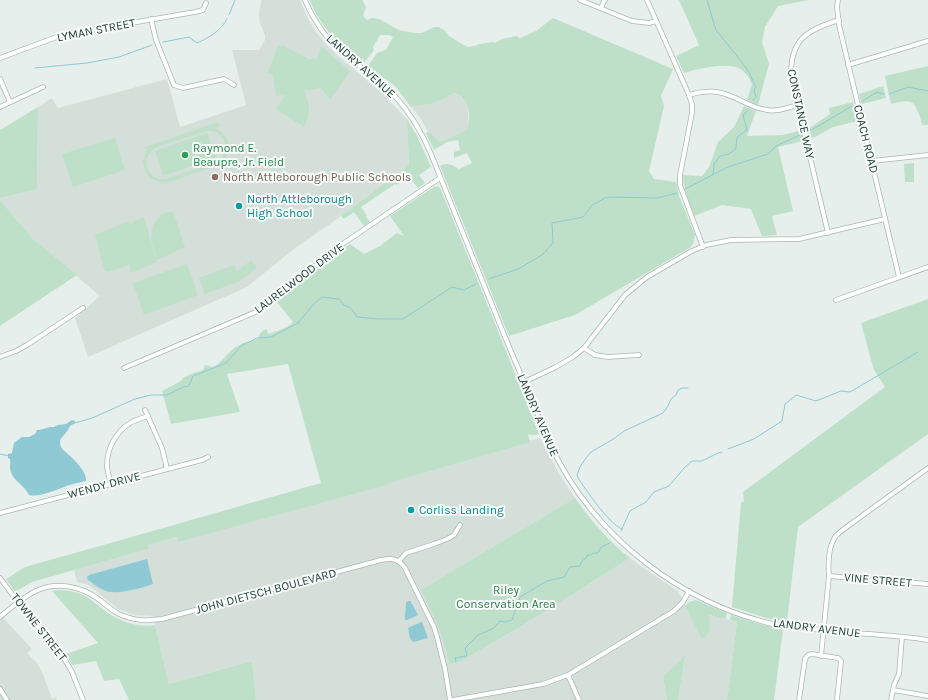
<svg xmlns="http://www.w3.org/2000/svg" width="928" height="700" viewBox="0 0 928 700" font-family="Karla,sans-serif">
<rect width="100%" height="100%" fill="#e6efeb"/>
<g fill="#d4dfda">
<path d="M261,0H300L308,19L316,32L325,43L339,57L380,91L407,119L409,165L330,224L295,248L247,287L88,357L75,318L100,296L33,239L0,200V198L37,188L38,107L52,98L58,108L167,79L180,127L246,105L232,50H259L265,40V35L260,23L259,15Z"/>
<path d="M455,93L459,95L466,102L468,109L469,125L467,130L438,142L431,133L428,132L421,119L412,107L416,104L425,105Z"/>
<path d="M540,438L558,472L575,498L422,590L435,616L442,634L449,664L460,662L535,618L630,558L642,567L678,591L702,640L709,615L737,622L727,700H678L685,657L663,677L667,700H256L252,661L169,684L153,616L134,615L118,609L94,589L88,585L77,582L74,570L148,549L147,545L177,537L179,541L384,486L383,481Z"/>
<path d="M0,613L4,619L32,649L27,653L36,662L40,668L43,674L52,699L56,697L57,700H0Z"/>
</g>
<g fill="#bfe0c8" fill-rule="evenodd">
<path d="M310,0H362L366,7L363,16L367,20L372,18L379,19L399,30L415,33H422L434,27H439L444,30L449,36L467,47L475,46L479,44L493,42L495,43L502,39L517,36L520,38L536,31L553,18L673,69L661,96L664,106L649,171L654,179L676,182L679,196L695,235L693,244L691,246V247L575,315L509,336L440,166C448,162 452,165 459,169L472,163L467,153L454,158V152L460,150L458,140L447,142L434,150L426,133L428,132L431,133L439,142L467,130C472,117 469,98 455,93C448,96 441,100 434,103C426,106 419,103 411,107L395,86L368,66L377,53L386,50L393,37L390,35H380L373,47L374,50L364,63C341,46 320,28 310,0Z"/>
<path d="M679,0H809L778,6L765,27L762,42L769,64L758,105L747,100L752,84C750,80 748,76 745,73C733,59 699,69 684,73L676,56L699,45Z"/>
<path d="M282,45L307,58L306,60L317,58L321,46L350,71L330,100L321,88L304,91L309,104L308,118L304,127L276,109L285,95L276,96L273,75L268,73L277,48Z"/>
<path d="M928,66V125H922C921,119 917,105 911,102C905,100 897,103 891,104L885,76Z"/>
<path d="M883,86L886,98L862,104L859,94Z"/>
<path d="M853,102L858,121L833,127L815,137L809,139L807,130L830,114L829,108Z"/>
<path d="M744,106L756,111L747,136L783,135L801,130L803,141L778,147L793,211L772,216L777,235L762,236L751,209L722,205L694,216C689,202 683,189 683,175L702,176L709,167L712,159L718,142L734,127Z"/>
<path d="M38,107L37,189L0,198V130Z"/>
<path d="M407,119L417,136L431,167L419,175L425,183L418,188L409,177L396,185L395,184L361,207L367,216L366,217L370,222L364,226L354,212L344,219L341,216L409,165Z"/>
<path d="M218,122L220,126L215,128C233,136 234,158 216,166L169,182H159L150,178L145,171L143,161L145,155L147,151L145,147ZM207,131C227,130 233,154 215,163L165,179C145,180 139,156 157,147Z"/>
<path d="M207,133L216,158L163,176L155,151Z"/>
<path d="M115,138L125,170L73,187L62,154Z"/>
<path d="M914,163V182H905L904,164Z"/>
<path d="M436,186L439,187L441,190L488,306L539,434C535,435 531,436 528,434L530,442L392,482L384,486L178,542L177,537L148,545V549L32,582L15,592L6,579L25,567L128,538L321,483L288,364L227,374L240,412L171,424L162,391L181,381L183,378L191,374L203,370L205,365L213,367L219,363L234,348L243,343L258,339C260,333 261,331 267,329L268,334C277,331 286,329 293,322L276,301L350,244L364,254L380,246L397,233L404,236L390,216L434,187Z"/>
<path d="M0,200L33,239L77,275L0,326Z"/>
<path d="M173,211L185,247L157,260L151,239L153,224L162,214Z"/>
<path d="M144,217L157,262L131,273L129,264L123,268L105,272L95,235L129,221L130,223Z"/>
<path d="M251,260L257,268L240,281L205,294L199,278L234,265L237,271Z"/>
<path d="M187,264L198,295L144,315L133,283Z"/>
<path d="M928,299V434L798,527L787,622L766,618L732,607L741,503L744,501L743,492L885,387L874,370L861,323Z"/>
<path d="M575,498C591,520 609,542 630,558L535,618L460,662L449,664C443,635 435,616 421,590Z"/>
<path d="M61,590C69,591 78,592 85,596C93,600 98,606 105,611C118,621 138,628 155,625L169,684L252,661L256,700H129L119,679L104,681L96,661L72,665L66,654L98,643L52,591Z"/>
<path d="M696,600L727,613L726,619L709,615L710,630L702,640L685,606L689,602Z"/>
<path d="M731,615L756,623L783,630L774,700H727L737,622L730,620Z"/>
<path d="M685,656L678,700H667L663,677Z"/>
</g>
<g fill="#8ec9d4">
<path d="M72,420L75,421V423L70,426L68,430L60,440C60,450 63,449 69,455C74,459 83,469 85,475C86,477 86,479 86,481C82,482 77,483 73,484C61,487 42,498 29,495C27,492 26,489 23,487C19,482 13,479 11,472C9,468 11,464 10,459L8,458V454L12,453L14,443L22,437H29L35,434L37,430H39L50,427H54L58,425L66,424Z"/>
<path d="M147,559L153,584C142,588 114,596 104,590C98,588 93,583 88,580L87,577L89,575Z"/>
<path d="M408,601H410L411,602L418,615L407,620H405V618L406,603Z"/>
<path d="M421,622H422L428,638L414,642L412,641L410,638L408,628Z"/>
</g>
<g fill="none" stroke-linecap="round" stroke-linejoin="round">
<g stroke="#8ec9d4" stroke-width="1">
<path d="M707,0L716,30L741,61L750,74L754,84L756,86L754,90L756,97L753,100"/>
<path d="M229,15L235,0"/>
<path d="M163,42L189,37L197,43C208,38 221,31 227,19"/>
<path d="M35,68L87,63L119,57L152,45"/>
<path d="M889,94L908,87L928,91"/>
<path d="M861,102L877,92L884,94"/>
<path d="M810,131L852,106"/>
<path d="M713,175L714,164L720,156L729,154L736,148L737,137L747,130L743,115L748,110"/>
<path d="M685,189L728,167L768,154L776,146L800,135"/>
<path d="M489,279L518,269L542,255L553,243L552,223L583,217L592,205L607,197L657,198L677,193"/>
<path d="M75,423L92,418L135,399L151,395H167L183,387L189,386L193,376L226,363L241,346L257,338L271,337L298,323L313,305L322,297L339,299L344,305L351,308L357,317L379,319H403L452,287L464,290L476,284"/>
<path d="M728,449L754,439L782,421L785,404L796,395L816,401L841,391L850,392L918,352"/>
<path d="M0,454L9,456"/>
<path d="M622,529C608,523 587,491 578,478L577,475L580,467L586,458L591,452L615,438L624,431L663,413L668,406L671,399L676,395L678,390L682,388H688"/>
<path d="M621,531L630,511L646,502L654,492L669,486L685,467L692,461H702L718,453L722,452"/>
<path d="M456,662L455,658L466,656L467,655L465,648L478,635L494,628L500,621L505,622L512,620L520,597L547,581L564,577L570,567L580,566L581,562L587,557V555H591L593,553H598L601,547L610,543"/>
</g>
<g stroke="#a8b8b2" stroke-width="5.5">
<g id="minor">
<path d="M305,0C315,24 330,44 351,60C362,68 374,76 385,86C405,105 420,128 431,154L505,337L550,444C594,538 684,607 786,627C795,628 804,628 813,629C851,634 890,634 928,640"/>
<path d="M580,0L632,21L649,23L656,21"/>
<path d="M647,0L689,95L692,104V113L680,175V185L703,247"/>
<path d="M838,0L837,7L839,25L899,277"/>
<path d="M601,8L603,3L605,0"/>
<path d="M151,19L156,40L174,85L183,88L224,79L234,85"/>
<path d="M0,58L62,35L195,12L203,10L206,3"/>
<path d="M848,65L928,41"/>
<path d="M0,79L10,102"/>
<path d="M689,95C714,88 724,92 746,103C752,106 760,109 767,110C777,112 787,108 797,105"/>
<path d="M0,107L43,87"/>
<path d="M872,161L928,155"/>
<path d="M828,233L791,77C790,40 806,30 839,20"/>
<path d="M836,300L928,267"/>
<path d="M584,348L595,355L608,357L639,355"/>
<path d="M0,357L16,351L27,345L83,308"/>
<path d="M124,368L258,311L344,243L440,178"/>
<path d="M524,382L556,367L573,357L584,348L625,295L647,277L690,252L706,245L731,240L799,239L885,219"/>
<path d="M145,410L162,448L167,469"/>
<path d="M111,483C109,477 107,471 107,465C107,448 116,432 130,423C135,420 142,418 148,416"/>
<path d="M0,513L202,460L208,457"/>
<path d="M399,561L406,553L434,544L447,539L454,535L460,525"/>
<path d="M829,576L928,584"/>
<path d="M0,578L29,617L61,653L72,672L83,700"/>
<path d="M0,617C12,607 24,596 38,590C57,582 80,586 97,598C104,603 111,610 119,614C134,621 146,621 162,619L381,560C391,558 398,558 405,568L434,627L437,637L445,669L450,700"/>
<path d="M821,656L829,576C828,564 828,548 835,537C838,533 843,530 848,526L928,468"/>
<path d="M568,675L579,700"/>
<path d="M0,689L7,700"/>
<path d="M893,690L928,696"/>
<path d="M453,700L543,684L568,675L674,611L683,602L689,591"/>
<path d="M799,700L805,659L808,655L812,654L838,658L841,661L837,700"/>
<path d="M891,700L894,685L899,674L902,637"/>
</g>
</g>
<use href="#minor" stroke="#fff" stroke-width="4"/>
</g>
<circle fill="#2e9e5b" stroke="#f7fbf9" stroke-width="1.5" cx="185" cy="155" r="4"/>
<circle fill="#8d6e63" stroke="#f7fbf9" stroke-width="1.5" cx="215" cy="177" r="4"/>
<g fill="#0f9aa8" stroke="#f7fbf9" stroke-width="1.5">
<circle cx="239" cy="206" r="4"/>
<circle cx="411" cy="510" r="4"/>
</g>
<g text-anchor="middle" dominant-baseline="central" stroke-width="4" stroke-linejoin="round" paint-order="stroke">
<g font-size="12" fill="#24423a" stroke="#f7fbf9">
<text transform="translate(96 30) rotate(-11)">LYMAN STREET</text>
<text transform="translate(361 66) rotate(42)">LANDRY AVENUE</text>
<text transform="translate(801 114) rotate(78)">CONSTANCE WAY</text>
<text transform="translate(866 139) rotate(76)">COACH ROAD</text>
<text transform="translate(299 278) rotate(-37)">LAURELWOOD DRIVE</text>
<text transform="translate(538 415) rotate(67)">LANDRY AVENUE</text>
<text transform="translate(104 485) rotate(-15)">WENDY DRIVE</text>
<text transform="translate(878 580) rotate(5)">VINE STREET</text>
<text transform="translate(266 591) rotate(-15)">JOHN DIETSCH BOULEVARD</text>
<text transform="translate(39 627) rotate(52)">TOWNE STREET</text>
<text transform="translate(817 628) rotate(7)">LANDRY AVENUE</text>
</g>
<g font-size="12" fill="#27864d" stroke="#f7fbf9" text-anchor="start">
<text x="193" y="148">Raymond E.<tspan x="193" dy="14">Beaupre, Jr. Field</tspan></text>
</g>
<g font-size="12" fill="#785e54" stroke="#f7fbf9" text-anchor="start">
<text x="223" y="177">North Attleborough Public Schools</text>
</g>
<g font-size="12" fill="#0d838f" stroke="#f7fbf9" text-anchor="start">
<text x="247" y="199">North Attleborough<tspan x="247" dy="14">High School</tspan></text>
<text x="419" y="510">Corliss Landing</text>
</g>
<g font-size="12" fill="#2d7a4b" stroke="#f7fbf9">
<text x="506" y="590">Riley<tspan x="506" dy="14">Conservation Area</tspan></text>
</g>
</g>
</svg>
